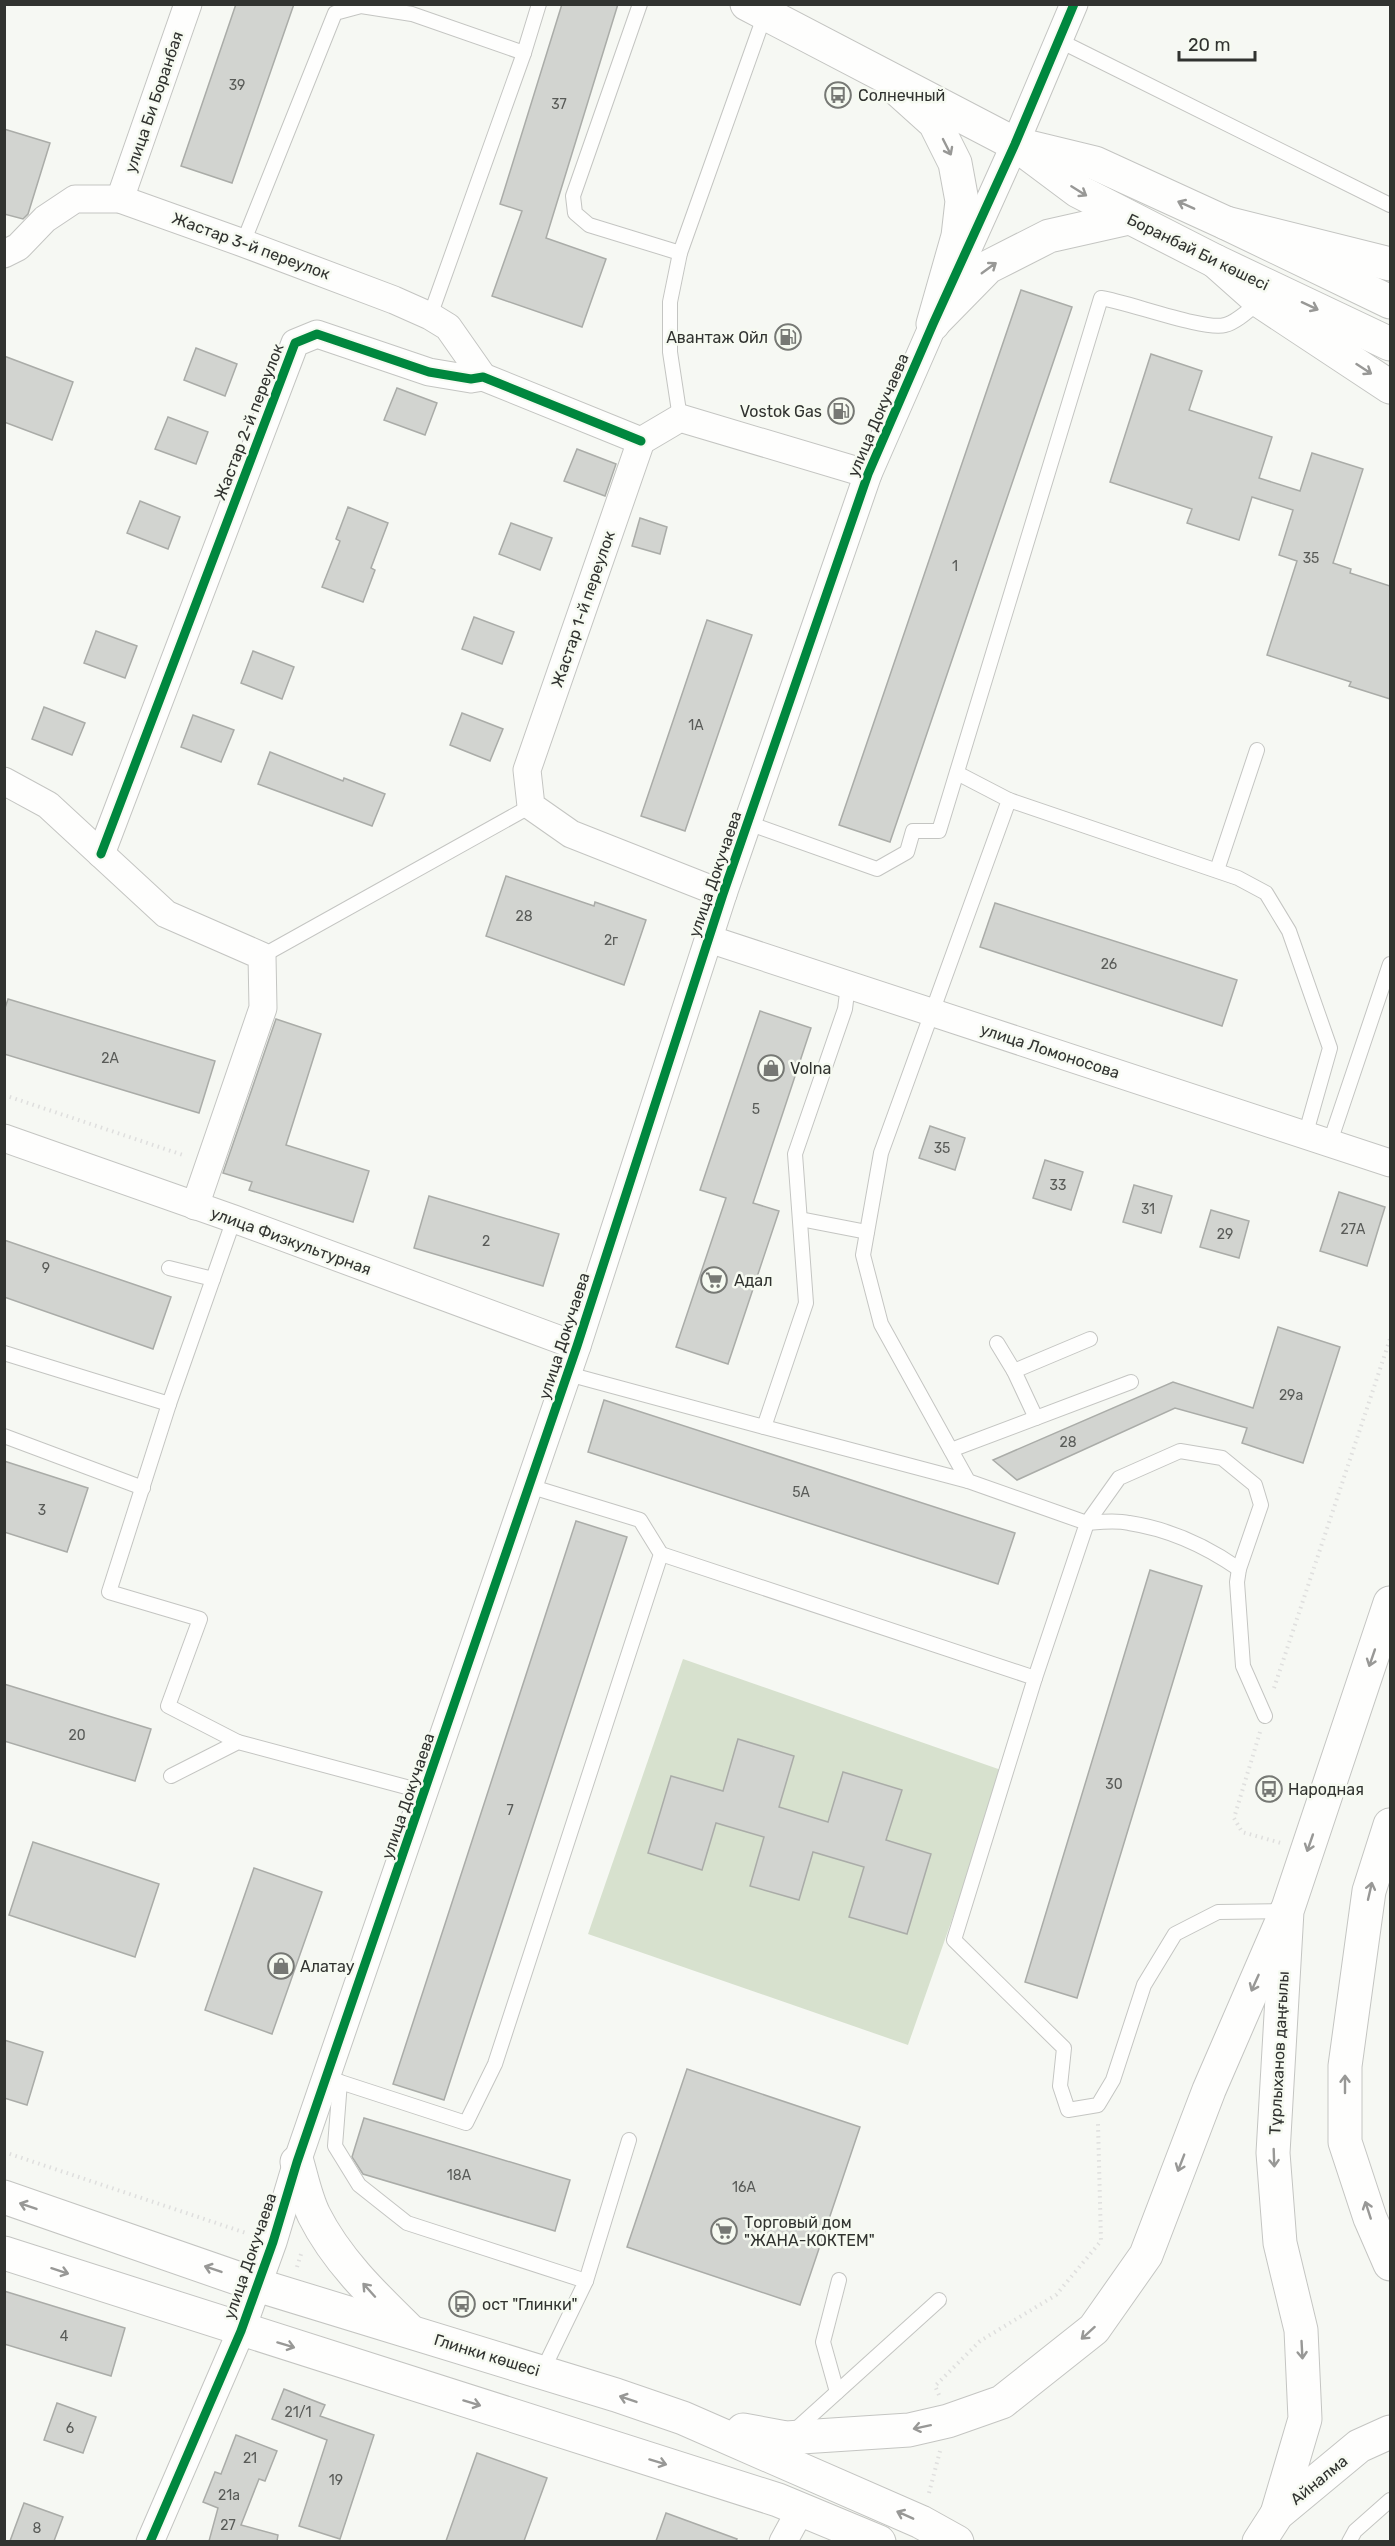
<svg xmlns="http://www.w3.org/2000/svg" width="1395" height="2546" viewBox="0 0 1395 2546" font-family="Rubik,sans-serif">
<rect width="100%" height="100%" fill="#f6f8f3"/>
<path fill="#d7e1ce" d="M683,1659L1004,1771L908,2045L588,1934Z"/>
<g fill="#d2d4d0" stroke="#aaaca8" stroke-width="1.5">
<path d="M236,4H294L232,183L181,166Z"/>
<path d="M562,4H618L546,238L606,259L582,327L492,296L522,211L500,204Z"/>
<path d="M4,129L50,143L28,214L23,219L4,214Z"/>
<path d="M1021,290L1072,307L890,842L839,825Z"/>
<path d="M196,348L237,364L225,396L184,380Z"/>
<path d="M1151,354L1202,371L1189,410L1272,437L1259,478L1300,491L1312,453L1363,469L1333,563L1351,569L1350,573L1390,586V699L1349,686L1351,682L1267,655L1297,561L1279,555L1293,510L1252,497L1239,540L1187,523L1192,509L1110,482Z"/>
<path d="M4,356L73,382L52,440L4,422Z"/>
<path d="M397,388L437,403L425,435L384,420Z"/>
<path d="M168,417L208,432L196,464L155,449Z"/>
<path d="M577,449L616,464L605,496L564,481Z"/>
<path d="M140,501L180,517L168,549L127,533Z"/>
<path d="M348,507L388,523L371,568L375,570L363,602L322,587L340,541L336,539Z"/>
<path d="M640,518L667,527L660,554L632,546Z"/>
<path d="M511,523L552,538L540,570L499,554Z"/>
<path d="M474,617L514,632L502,664L462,649Z"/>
<path d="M707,620L752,635L685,831L641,816Z"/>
<path d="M96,631L137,646L125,678L84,663Z"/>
<path d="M253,651L294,667L282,699L241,683Z"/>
<path d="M44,707L85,723L72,755L32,739Z"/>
<path d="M462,713L503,729L490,761L450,745Z"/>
<path d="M193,715L234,730L221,762L181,747Z"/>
<path d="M270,752L343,781L344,778L385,794L372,826L258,784Z"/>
<path d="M506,876L594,906L595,902L646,920L624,985L486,936Z"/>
<path d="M995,903L1237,980L1222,1026L980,947Z"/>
<path d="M8,999L215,1061L199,1113L4,1054V1011Z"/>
<path d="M760,1011L811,1028L753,1203L779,1211L728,1364L676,1347L726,1198L700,1190Z"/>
<path d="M276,1019L321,1034L286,1145L369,1171L353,1222L249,1190L252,1182L223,1173Z"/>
<path d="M930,1126L965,1138L955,1170L919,1158Z"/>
<path d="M1045,1160L1083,1172L1071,1210L1033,1198Z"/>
<path d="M1134,1185L1172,1196L1161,1233L1123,1222Z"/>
<path d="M1339,1192L1385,1207L1367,1266L1320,1251Z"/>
<path d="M429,1196L559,1234L543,1286L414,1248Z"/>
<path d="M1211,1210L1249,1221L1239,1258L1200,1247Z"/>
<path d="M4,1240L171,1297L153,1349L4,1297Z"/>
<path d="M1278,1327L1340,1347L1303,1463L1242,1443L1247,1428L1175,1408L1017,1480L993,1460L1173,1382L1253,1408Z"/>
<path d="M604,1400L1015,1533L998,1584L588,1452Z"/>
<path d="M4,1461L88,1488L67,1552L4,1532Z"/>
<path d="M576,1521L627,1537L444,2100L393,2084Z"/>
<path d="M1150,1570L1202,1586L1077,1998L1025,1982Z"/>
<path d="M4,1684L151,1729L135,1781L4,1741Z"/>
<path d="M738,1739L794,1756L779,1807L828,1822L843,1772L902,1790L886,1840L931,1854L907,1934L849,1917L864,1867L813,1852L799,1900L750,1886L764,1837L716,1823L702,1870L648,1853L671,1776L723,1791Z"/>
<path d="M33,1842L159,1884L135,1957L9,1915Z"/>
<path d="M254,1868L322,1892L272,2034L205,2010Z"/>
<path d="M4,2040L43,2052L27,2105L4,2098Z"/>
<path d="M687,2069L860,2127L800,2305L627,2247Z"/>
<path d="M364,2118L570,2180L555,2231L363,2174L352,2157Z"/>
<path d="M4,2291L125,2328L111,2376L4,2344Z"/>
<path d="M284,2389L325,2405L320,2416L374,2435L340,2539L299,2526L327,2440L272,2419Z"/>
<path d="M57,2403L96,2417L83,2453L44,2440Z"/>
<path d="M236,2435L277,2451L265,2481L259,2479L241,2525L278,2535L277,2541H209L218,2508L203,2502L215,2472L221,2474Z"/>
<path d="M477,2453L547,2478L524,2541H446Z"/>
<path d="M24,2503L63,2517L54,2541H10Z"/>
<path d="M666,2513L737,2539L736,2541H656Z"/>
</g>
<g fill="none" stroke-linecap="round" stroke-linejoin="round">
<g stroke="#c4c5c2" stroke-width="16">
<g id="service">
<path d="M640,4L573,196L575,213L589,225L680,253L765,14"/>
<path d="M1058,40L1390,205"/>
<path d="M243,243L335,13L361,6L412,14L524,53L539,4"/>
<path d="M680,253L670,302V352L680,418"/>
<path d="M430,316L524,53"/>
<path d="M957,773L1009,800L881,1153L863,1255L881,1324L968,1481L1087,1523L1035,1678"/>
<path d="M1009,800L1238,878L1266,893L1289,931L1330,1048L1305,1136"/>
<path d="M748,823L877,869L907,852L913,831H939L1101,298C1128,302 1205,331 1225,325C1237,322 1250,309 1260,301"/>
<path d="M1217,870L1257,750"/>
<path d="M262,956L531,806"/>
<path d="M1330,1142L1390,964"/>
<path d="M800,1219L867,1232"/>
<path d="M169,1268L213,1279"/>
<path d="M997,1343L1014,1371"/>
<path d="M4,1353L169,1404L234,1219"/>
<path d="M568,1374L764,1427L806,1303L795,1154L845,1009L848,985"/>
<path d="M169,1404L109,1592L200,1619L168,1706L238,1742"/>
<path d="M1036,1418L1014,1371L1090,1339"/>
<path d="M764,1427L968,1481"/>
<path d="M4,1436L143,1488"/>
<path d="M951,1450L1131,1382"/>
<path d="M1087,1523L1119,1478L1180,1451L1222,1458L1255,1485L1261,1505L1239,1569L1237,1582L1243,1666L1265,1716"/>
<path d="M1087,1523C1100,1522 1115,1520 1129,1523C1169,1529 1206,1546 1239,1569"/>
<path d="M661,1554L1035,1678L954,1940L1064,2048L1060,2086L1068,2110L1098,2105L1113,2080L1144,1985L1175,1934L1218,1912L1285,1911"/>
<path d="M171,1776L238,1742L425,1792"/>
<path d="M328,2078L466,2123L495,2064L661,1554L640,1520L529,1486"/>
<path d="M340,2082L335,2146L359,2185L407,2223L586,2281L542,2372"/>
<path d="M586,2281L629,2140"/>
<path d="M837,2392L823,2342L839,2280"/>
<path d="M794,2431L939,2300"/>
<path d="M1349,2542L1355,2531L1390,2500"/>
</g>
</g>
<g stroke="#c4c5c2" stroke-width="29">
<g id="minor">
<path d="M120,199L188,4"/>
<path d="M4,254L18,247L45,219L75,199H120L243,243L394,300L430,316L448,327L483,377"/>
<path d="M961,264L1015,144L1074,4"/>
<path d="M4,781L48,805L166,914L262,956L263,1008L195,1206"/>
<path d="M101,854L295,343L317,334L429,372L471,379L483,377L641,441"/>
<path d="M723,894L571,834L531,806L527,770L641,441L680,418L868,474"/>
<path d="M709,939L1390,1163"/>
<path d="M4,1138L234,1219L577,1346"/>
<path d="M150,2542L241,2331L273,2242L297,2162L577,1346L723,894L868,474L941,307"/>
<path d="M783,2542L801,2509"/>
</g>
</g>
<g stroke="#c4c5c2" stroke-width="35">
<g id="tertiary">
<path d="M895,87L935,123L955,163L962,201L958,236L933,324"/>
<path d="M936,320L988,267L1049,236L1129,218"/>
</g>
</g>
<g stroke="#c4c5c2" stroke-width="35">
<g id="secondary">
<path d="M747,4L1015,144L1078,191L1215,261L1390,344"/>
<path d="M1029,147L1095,163L1226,223L1390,302"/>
<path d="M297,2162C302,2179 306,2199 314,2215C336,2259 372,2294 407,2328"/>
<path d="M4,2197L257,2285L616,2395L683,2418L921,2522L957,2542"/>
<path d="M4,2253L778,2500L879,2542"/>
<path d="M743,2430L786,2438L909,2430L948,2421L1002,2402L1094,2329L1146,2255L1209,2090L1286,1912"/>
</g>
</g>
<g stroke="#c4c5c2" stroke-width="35">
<g id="primary">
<path d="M1226,223L1390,264"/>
<path d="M1215,261L1260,301L1390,387"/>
</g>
</g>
<g stroke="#c4c5c2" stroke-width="35">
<g id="trunk">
<path d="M1390,1825L1369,1891L1345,2066V2142L1370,2218L1390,2264"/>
<path d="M1277,2514L1305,2419L1301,2330L1280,2243L1273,2153L1287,1911L1390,1603"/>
<path d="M1259,2542L1277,2514L1359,2446L1390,2432"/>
</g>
</g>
<g stroke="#dfdfde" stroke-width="4" stroke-dasharray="1.5 4.5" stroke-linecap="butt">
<path d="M4,1095L186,1156"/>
<path d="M1274,1688L1390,1339"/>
<path d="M1260,1732L1234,1818L1242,1832L1281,1843"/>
<path d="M4,2152L246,2233"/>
<path d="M297,2267L302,2251"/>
<path d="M939,2395L935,2386L980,2341L1056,2295L1101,2241L1098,2124"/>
<path d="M929,2493L940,2451"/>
</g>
<use href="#service" stroke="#fefefd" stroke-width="14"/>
<use href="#minor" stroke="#fefefd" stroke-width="27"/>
<use href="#tertiary" stroke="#fefefd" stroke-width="33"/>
<use href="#secondary" stroke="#fefefd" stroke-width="33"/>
<use href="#primary" stroke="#fefefd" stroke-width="33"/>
<use href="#trunk" stroke="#fefefd" stroke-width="33"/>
<g stroke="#f6faf1" stroke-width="13">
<g id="cycleway">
<path d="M101,854L295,343L317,334L429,372L471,379L483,377L641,441"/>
<path d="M150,2542L241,2331L273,2242L297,2162L577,1346L723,894L868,474L933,324L1015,144L1074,4"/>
</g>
</g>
<use href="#cycleway" stroke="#00873e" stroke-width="9"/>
</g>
<defs><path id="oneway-shaft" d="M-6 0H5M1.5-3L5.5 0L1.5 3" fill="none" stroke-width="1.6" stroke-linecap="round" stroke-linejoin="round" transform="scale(1.5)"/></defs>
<g stroke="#989896">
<use href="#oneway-shaft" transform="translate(947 147) rotate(63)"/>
<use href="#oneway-shaft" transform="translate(1079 191) rotate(32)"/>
<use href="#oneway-shaft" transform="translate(1186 205) rotate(-156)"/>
<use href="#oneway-shaft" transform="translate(989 268) rotate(-36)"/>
<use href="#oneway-shaft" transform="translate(1310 306) rotate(25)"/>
<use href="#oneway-shaft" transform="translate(1364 369) rotate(33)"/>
<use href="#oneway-shaft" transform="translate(1372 1658) rotate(109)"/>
<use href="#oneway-shaft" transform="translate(1310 1843) rotate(109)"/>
<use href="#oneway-shaft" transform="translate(1370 1891) rotate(-77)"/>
<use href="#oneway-shaft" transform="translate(1255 1983) rotate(114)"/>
<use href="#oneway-shaft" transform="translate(1345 2084) rotate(-90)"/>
<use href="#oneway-shaft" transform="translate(1274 2158) rotate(88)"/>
<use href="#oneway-shaft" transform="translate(1181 2163) rotate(111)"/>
<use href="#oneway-shaft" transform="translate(28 2206) rotate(-161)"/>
<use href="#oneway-shaft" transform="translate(1368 2210) rotate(-108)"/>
<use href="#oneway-shaft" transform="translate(213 2269) rotate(-161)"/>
<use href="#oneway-shaft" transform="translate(60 2271) rotate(18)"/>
<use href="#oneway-shaft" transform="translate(369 2290) rotate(-132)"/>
<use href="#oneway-shaft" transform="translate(1088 2333) rotate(138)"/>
<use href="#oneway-shaft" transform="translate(286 2345) rotate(17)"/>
<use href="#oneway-shaft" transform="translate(1302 2350) rotate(87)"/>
<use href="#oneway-shaft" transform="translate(628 2399) rotate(-161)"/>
<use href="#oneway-shaft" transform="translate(472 2403) rotate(17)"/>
<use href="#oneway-shaft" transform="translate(922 2427) rotate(168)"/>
<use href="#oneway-shaft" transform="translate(658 2462) rotate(17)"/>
<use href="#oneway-shaft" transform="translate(905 2515) rotate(-156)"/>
</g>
<defs>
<g id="bus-ring" transform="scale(1.35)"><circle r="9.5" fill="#f6faf1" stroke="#767874" stroke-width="1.5"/><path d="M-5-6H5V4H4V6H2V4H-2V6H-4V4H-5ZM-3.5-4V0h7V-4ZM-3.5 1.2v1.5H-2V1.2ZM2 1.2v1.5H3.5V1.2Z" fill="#767874"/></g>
<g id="fuel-ring" transform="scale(1.35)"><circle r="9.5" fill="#f6faf1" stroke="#767874" stroke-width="1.5"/><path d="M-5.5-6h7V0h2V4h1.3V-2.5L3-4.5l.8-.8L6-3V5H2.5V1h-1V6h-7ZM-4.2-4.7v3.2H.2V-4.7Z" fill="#767874"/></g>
<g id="shop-ring" transform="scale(1.35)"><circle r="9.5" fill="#f6faf1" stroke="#767874" stroke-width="1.5"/><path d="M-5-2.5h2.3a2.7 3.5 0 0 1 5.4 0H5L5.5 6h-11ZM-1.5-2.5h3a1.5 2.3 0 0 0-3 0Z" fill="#767874"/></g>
<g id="supermarket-ring" transform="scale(1.35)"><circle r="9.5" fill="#f6faf1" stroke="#767874" stroke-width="1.5"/><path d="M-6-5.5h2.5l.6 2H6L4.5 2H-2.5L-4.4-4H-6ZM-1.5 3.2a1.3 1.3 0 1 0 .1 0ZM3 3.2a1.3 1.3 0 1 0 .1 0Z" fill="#767874"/></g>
</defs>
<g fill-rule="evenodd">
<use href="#bus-ring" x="838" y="95"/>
<use href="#fuel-ring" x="788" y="337"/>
<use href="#fuel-ring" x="841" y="411"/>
<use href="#shop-ring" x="771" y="1068"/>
<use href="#supermarket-ring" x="714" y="1280"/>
<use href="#bus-ring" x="1269" y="1789"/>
<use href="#shop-ring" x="281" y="1966"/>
<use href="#supermarket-ring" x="724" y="2231"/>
<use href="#bus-ring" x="462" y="2304"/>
</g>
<g text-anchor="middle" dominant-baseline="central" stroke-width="5" stroke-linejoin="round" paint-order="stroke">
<g font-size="14" fill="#595b58">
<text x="237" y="85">39</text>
<text x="559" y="104">37</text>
<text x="1311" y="558">35</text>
<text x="955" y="566">1</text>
<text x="696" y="725">1А</text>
<text x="524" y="916">28</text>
<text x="611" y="940">2г</text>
<text x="1109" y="964">26</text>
<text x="110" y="1058">2А</text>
<text x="756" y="1109">5</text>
<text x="942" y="1148">35</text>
<text x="1058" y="1185">33</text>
<text x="1148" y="1209">31</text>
<text x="1353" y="1229">27А</text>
<text x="1225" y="1234">29</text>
<text x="486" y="1241">2</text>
<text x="46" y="1268">9</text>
<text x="1291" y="1395">29а</text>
<text x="1068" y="1442">28</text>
<text x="801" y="1492">5А</text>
<text x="42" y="1510">3</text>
<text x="77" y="1735">20</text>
<text x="1114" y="1784">30</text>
<text x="510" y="1810">7</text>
<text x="459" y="2175">18А</text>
<text x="744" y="2187">16А</text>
<text x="64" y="2336">4</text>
<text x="298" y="2412">21/1</text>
<text x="70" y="2428">6</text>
<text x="250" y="2458">21</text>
<text x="336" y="2480">19</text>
<text x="229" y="2495">21а</text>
<text x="228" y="2525">27</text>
<text x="37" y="2528">8</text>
</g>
<g font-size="16" fill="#313330" stroke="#f6faf1" text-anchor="start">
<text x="858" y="95">Солнечный</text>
<text x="768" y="337" text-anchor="end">Авантаж Ойл</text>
<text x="822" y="411" text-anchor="end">Vostok Gas</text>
<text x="790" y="1068">Volna</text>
<text x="734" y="1280">Адал</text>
<text x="1288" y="1789">Народная</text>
<text x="300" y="1966">Алатау</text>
<text x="744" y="2222">Торговый дом<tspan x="744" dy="18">"ЖАНА-КОКТЕМ"</tspan></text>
<text x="482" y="2304">ост "Глинки"</text>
</g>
<g font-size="16" fill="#313330" stroke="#f6faf1">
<text transform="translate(154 102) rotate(-71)">улица Би Боранбая</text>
<text transform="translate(251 246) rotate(20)">Жастар 3-й переулок</text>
<text transform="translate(1198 252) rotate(26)">Боранбай Би көшесі</text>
<text transform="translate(878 415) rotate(-67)">улица Докучаева</text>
<text transform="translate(249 422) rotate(-69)">Жастар 2-й переулок</text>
<text transform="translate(583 609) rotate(-71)">Жастар 1-й переулок</text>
<text transform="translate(715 874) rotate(-71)">улица Докучаева</text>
<text transform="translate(1050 1051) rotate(18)">улица Ломоносова</text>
<text transform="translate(291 1241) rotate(20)">улица Физкультурная</text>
<text transform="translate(564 1336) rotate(-72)">улица Докучаева</text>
<text transform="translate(408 1796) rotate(-71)">улица Докучаева</text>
<text transform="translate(1279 2053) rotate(-87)">Тұрлыханов даңғылы</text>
<text transform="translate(250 2256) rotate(-71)">улица Докучаева</text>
<text transform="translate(487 2355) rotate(17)">Глинки көшесі</text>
<text transform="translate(1319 2480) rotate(-39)">Айналма</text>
</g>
</g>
<rect width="1395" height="2546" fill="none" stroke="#313330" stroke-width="12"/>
<path d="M1179 51v9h76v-9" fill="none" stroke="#313330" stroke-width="3"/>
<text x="1188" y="51" font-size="18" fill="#313330" stroke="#f6faf1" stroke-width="4.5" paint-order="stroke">20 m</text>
</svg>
